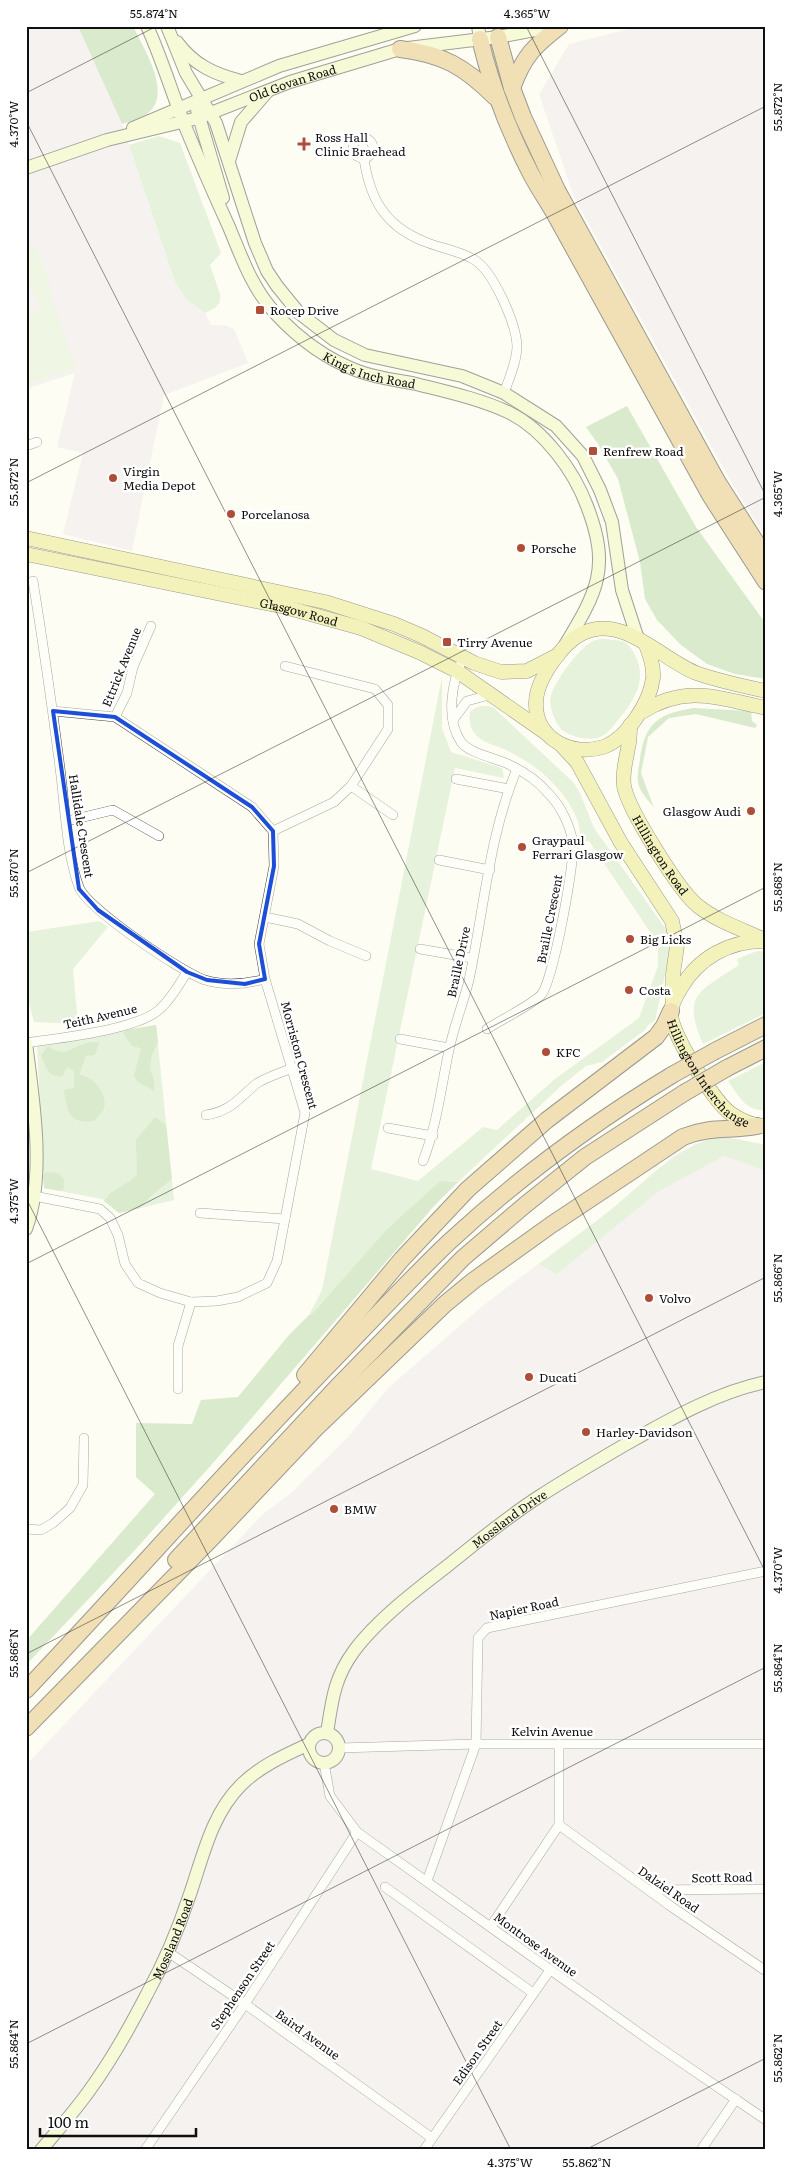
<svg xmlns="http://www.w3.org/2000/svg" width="792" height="2176" viewBox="0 0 792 2176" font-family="Literata,serif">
<rect width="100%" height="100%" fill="#fdfdf3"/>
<g fill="#ede5ec">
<path d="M26,26H79L122,124L175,282L186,299L205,313L211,325H224L234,329L248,363L164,395L132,551L63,534L83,453L57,447L75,373L26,389Z"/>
<path d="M641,26H766V538L730,480L574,197L539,94L569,44Z"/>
<path d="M713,1138H730L766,1145V2150H26V1765L264,1513L290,1494L348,1437L388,1388L485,1304L612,1209L672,1157L695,1144Z"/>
</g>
<g fill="#cbe5c0">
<path d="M159,136L180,143L221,253L210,265L220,294V302L215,308L205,313L186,299L175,282L129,145Z"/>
<path d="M607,639C613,640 621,640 626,643C630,646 633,651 635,655C648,680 634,701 618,720C613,726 609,732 602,736C593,742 571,737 562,730C555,723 548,705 551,695C556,680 581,644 596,640C599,638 604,639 607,639Z"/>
<path d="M442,677V728L451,752L502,768L504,778L455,768L371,1169L418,1181L483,1127L497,1130L555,1079L639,1018L658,966V944L589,841L581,842C580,835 580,826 577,819C565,789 537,765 508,751C498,745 486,745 477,736C470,730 469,721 470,712C478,705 484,704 494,708L574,783L580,793L594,828L668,932L671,947L655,1021L648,1025L645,1030L602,1062L586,1066L561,1086L458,1182L440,1181L387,1229L311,1315H309L322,1290Z"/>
<path d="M100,921L108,927L73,969L78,1024L34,1022L26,991V932Z"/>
<path d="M757,951L766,952V1013L703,1044C681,994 700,991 739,965L737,959Z"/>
<path d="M156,1025L174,1200L119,1213L102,1199L44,1188L37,1044Z"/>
<path d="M766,1062V1110C746,1112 738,1095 728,1081Z"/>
<path d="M713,1138H730L766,1145V1171L724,1156L659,1191L557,1274L539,1264C564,1245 589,1228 613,1208C647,1180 670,1153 713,1138Z"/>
</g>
<g fill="#add3a1">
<path d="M78,26H133C144,50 176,97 144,116C137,120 129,122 122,124Z"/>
<path d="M627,406L696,527L766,624V679L735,674L707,664L681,645L657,620L645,599L640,562L618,479L598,444L586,427Z"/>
<path d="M693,708L751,711L752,721L757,725L755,728L696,714L669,718L648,737L641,773L654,808C650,802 641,793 639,786C636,778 639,767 640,759C645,722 659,714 693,708Z"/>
<path d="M156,1025L158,1041L151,1058L150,1070L154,1080V1091L138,1082L134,1076L141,1048L132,1046L123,1033L127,1030Z"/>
<path d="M99,1042L95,1055L86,1056L79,1075C91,1074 109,1095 104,1108C103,1112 97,1117 94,1121C69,1124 67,1112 64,1090L74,1088V1071L67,1067L62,1077C44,1075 48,1069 41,1055L48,1046C65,1059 71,1047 86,1043C90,1042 95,1042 99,1042Z"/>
<path d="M155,1117L166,1125L172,1179L152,1195L140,1208L119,1213L104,1201C113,1187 126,1186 137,1175L136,1140Z"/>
<path d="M47,1172L58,1173L64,1179V1189L60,1191L44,1188L43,1175Z"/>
<path d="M440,1181L458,1182L434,1206L213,1463L135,1550L26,1665V1641L155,1494L136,1477V1423L192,1424L201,1400L238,1397L289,1335L309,1315H311L387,1229Z"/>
</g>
<path fill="#ddedd1" d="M35,245L53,292L50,293L76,368L26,385V317L40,312L26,273V248Z"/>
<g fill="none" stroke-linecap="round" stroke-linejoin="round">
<g stroke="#424242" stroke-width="10">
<g id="street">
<circle cx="363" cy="148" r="10"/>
<path d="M364,159C370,198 384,225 423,241C439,248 457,250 473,259C493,270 516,323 517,346C517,361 509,379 504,393"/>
<path d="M26,446L37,442"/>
<path d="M33,581C43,643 52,705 60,768C65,805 66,852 79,887C86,908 183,973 205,980C225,986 246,984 265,979"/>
<path d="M463,658C452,682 445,718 461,742C469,753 495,758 508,764C523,771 537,780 548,793C561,806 570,825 573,843C575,862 553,982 541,995C533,1004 499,1021 487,1029"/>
<path d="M115,717L127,693L133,667L151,626"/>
<path d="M453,720L467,701L489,695"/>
<path d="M456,779L509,789"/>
<path d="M351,786L393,815"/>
<path d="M67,821L113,810L159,836"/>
<path d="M273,831L334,802L351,786L388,729V705L375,689L285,666"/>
<path d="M439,860L490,870"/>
<path d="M265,917L298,924L330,941L366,956"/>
<path d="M420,949L472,958"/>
<path d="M400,1039L449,1048"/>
<path d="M26,1043C58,1038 138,1030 160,1009C171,999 179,985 187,972"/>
<path d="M206,1115C231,1111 238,1099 256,1084C266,1077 281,1073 292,1068"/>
<path d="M388,1128L433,1136"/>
<path d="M423,1161C437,1125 441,1088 449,1050C454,1026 463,1004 469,980C484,910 489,835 517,769"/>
<path d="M34,1196L100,1209L110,1218L118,1235L125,1264L138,1283L160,1293L191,1302L217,1301L238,1297L267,1283L277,1261L305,1113L265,979L259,944L274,866L273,831L252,807L115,717L53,711"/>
<path d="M200,1213L285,1219"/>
<path d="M178,1389V1346L191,1302"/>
<path d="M26,1529L41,1530L53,1523L70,1508L83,1485L84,1438"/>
<path d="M339,1748L476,1744H766"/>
<path d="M324,1763L330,1796L357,1832L656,2045L766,2120"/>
<path d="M559,1825L669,1905L766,1971"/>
<path d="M427,1881L476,1744L478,1638L487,1628L766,1571"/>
<path d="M385,1887L533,1993"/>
<path d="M649,1890L766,1889"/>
<path d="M491,1926L559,1825V1744"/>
<path d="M168,1952L245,2004L432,2138"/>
<path d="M145,2150L245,2004L357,1832"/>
<path d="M424,2150L550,1970"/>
<path d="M701,2150L736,2099"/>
</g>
</g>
<g stroke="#313131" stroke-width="14">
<g id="secondary">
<path id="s1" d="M147,26C162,59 172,93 185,126C199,160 214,194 229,227C242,258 252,288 275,313C298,338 326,359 358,371C376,378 397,380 416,384C448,392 480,399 510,413C544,430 574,471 587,506C611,568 597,592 565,645"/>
<path d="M167,26L186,73L216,123L255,243L267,271L277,286L299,313L334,340L365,355L462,376L504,393L556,426L583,456L600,490L612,522L622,590L638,639"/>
<path d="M478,26L480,39"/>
<path d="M177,42C194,65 214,74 241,81"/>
<path d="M197,110L223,198"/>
<path d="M133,128L279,66L415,26"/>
<path d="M229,161L241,122L267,92"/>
<path id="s2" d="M26,168L107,140L198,118L290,82L400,49L498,37L557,26"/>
<path d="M26,1043C33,1099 46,1175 26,1229"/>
<path id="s3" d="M327,1733C332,1701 334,1678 354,1651C376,1621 416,1590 446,1567C476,1543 507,1517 540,1496C566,1479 594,1463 621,1447C667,1421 714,1393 766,1382"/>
<circle cx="324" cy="1748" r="15"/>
<path id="s4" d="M41,2150C57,2131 74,2112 89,2091C111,2061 130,2027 147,1994C164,1963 178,1930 189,1897C203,1857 211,1815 241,1785C260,1766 285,1755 309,1744"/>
</g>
</g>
<g stroke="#202020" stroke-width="15">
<g id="primary">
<path d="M26,538L325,602L394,624L422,636L474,663L501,672L527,671L558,655"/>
<path id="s5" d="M26,554L285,607L361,628L419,652L457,671L546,733"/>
<path d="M646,645C650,656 654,667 653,678C650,702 627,739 603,747C572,757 535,739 536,703C536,680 562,643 583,633C623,614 661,659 696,673C719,681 742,686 766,691"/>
<path d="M642,712C686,684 718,698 766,708"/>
<path id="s6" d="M630,725C630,732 630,741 628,748C626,761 622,772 624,786C628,809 679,891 698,906C717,921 741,929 763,939"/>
<path d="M562,746L577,762L621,843L672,921L677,946L673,974V1002"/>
<path id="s7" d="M766,941C730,940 698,958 681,988C676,996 671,1004 671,1013C670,1033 714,1101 730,1113C740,1120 754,1126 766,1126"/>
</g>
</g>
<g stroke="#202020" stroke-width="18">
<g id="highway">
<path d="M498,37L512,88L523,117L557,190L717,481L766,558"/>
<path d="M480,39C491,86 508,129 530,172C538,188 549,203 557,218L710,495L766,582"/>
<path d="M400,49C443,54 465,67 495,97"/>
<path d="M512,88C524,56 533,47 560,26"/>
<path d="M715,1051L766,1025"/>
<path d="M727,1068L766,1048"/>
<path d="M305,1375L402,1259L468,1189L547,1120L656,1037L664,1026L671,1011"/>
<path d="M176,1560L340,1384L463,1258L525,1205L585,1157L684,1093"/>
<path d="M26,1690C124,1586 218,1480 317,1377C361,1332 404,1285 449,1242C517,1179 593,1123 672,1075"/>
<path d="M26,1728L209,1541L315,1429L445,1304L473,1281L551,1225L683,1137C710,1126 730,1131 757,1126"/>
</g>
</g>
<use href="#street" stroke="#fff" stroke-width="9"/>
<use href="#secondary" stroke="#eef5b6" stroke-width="12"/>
<use href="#primary" stroke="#e8e579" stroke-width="14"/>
<use href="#highway" stroke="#e2bd6c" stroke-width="16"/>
<g stroke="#202020" stroke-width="18" stroke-linecap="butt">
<g id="highway-bridge">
<path d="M672,1075L715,1051"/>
<path d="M684,1093L727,1068"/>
</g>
</g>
<use href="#highway-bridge" stroke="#e2bd6c" stroke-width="16"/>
</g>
<path d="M0 0H792V2176H0ZM53,711L115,717L252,807L273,831L274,866L259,944L265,979L245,984L207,980L187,972L98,910L79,889Z" fill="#fdfdf3" fill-opacity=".55" fill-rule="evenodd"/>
<path fill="none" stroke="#1d4ed8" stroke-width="4" stroke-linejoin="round" d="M53,711L115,717L252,807L273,831L274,866L259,944L265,979L245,984L207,980L187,972L98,910L79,889Z"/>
<path fill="none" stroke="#0f0f0f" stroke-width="1" stroke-opacity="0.45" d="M526,26L766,496M26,93L157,26M26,121L766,1573M26,483L766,106M26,873L766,497M26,1198L511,2150M26,1264L766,887M26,1654L766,1277M26,2044L766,1667M585,2150L766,2058"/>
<g fill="#af4d38" stroke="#fff" stroke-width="2">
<path d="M301.5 136.5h5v5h5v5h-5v5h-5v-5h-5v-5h5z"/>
<rect x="255" y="305" width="10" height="10" rx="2.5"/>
<rect x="588" y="446" width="10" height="10" rx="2.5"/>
<circle cx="113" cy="478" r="5"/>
<circle cx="231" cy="514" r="5"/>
<circle cx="521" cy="548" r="5"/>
<rect x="442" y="637" width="10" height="10" rx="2.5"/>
<circle cx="751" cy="811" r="5"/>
<circle cx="522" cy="847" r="5"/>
<circle cx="630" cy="939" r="5"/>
<circle cx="629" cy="990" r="5"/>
<circle cx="546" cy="1052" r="5"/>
<circle cx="649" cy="1298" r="5"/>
<circle cx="529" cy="1377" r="5"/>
<circle cx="586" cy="1432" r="5"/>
<circle cx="334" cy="1509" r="5"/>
</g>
<g text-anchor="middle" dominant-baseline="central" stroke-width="5" stroke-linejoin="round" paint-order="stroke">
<g font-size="12" fill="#0f0f0f" stroke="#fff">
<text stroke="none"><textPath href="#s2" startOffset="280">Old Govan Road</textPath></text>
<text stroke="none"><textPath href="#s1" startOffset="428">King's Inch Road</textPath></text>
<text stroke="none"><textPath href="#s5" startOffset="279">Glasgow Road</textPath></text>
<text transform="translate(121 667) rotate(-68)">Ettrick Avenue</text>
<text transform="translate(82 826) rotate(81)">Hallidale Crescent</text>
<text stroke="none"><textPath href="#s6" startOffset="140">Hillington Road</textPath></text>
<text transform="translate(549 919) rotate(-79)">Braille Crescent</text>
<text transform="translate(458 962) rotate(-78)">Braille Drive</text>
<text transform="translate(100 1016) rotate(-13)">Teith Avenue</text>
<text transform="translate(300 1055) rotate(75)">Morriston Crescent</text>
<text stroke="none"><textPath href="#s7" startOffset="202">Hillington Interchange</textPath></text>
<text stroke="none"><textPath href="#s3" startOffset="292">Mossland Drive</textPath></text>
<text transform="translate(524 1608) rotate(-12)">Napier Road</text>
<text x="552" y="1731">Kelvin Avenue</text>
<text transform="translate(722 1877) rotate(-1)">Scott Road</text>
<text transform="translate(669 1889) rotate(35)">Dalziel Road</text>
<text stroke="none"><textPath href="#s4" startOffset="250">Mossland Road</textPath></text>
<text transform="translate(536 1944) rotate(36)">Montrose Avenue</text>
<text transform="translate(242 1985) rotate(-56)">Stephenson Street</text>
<text transform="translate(308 2034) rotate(36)">Baird Avenue</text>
<text transform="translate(477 2052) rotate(-55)">Edison Street</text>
</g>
<g font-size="12" fill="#0f0f0f" stroke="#fff" text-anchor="start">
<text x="315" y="137">Ross Hall<tspan x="315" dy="14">Clinic Braehead</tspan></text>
<text x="270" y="310">Rocep Drive</text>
<text x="603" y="451">Renfrew Road</text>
<text x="123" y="471">Virgin<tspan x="123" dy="14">Media Depot</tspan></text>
<text x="241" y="514">Porcelanosa</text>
<text x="531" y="548">Porsche</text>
<text x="457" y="642">Tirry Avenue</text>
<text x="741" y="811" text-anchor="end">Glasgow Audi</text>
<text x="532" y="840">Graypaul<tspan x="532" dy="14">Ferrari Glasgow</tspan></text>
<text x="640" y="939">Big Licks</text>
<text x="639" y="990">Costa</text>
<text x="556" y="1052">KFC</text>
<text x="659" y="1298">Volvo</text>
<text x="539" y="1377">Ducati</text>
<text x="596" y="1432">Harley-Davidson</text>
<text x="344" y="1509">BMW</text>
</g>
</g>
<rect width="792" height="2176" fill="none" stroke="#ffffff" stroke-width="55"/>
<path d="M40 2128v8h156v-8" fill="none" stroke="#0f0f0f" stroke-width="2.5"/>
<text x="48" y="2128" font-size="15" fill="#0f0f0f" stroke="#ffffff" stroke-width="4" paint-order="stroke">100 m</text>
<rect x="28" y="28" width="736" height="2120" fill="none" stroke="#0f0f0f" stroke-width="2"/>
<g font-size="12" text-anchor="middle" fill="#0f0f0f">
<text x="154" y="18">55.874°N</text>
<text x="527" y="18">4.365°W</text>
<text transform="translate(778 107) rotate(-90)" y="4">55.872°N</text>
<text transform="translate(14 124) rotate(-90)" y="4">4.370°W</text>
<text transform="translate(14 482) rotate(-90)" y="4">55.872°N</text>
<text transform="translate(778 494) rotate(-90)" y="4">4.365°W</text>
<text transform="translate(14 873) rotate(-90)" y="4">55.870°N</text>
<text transform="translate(778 887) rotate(-90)" y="4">55.868°N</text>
<text transform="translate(14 1201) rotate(-90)" y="4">4.375°W</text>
<text transform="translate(778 1278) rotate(-90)" y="4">55.866°N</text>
<text transform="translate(778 1570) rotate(-90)" y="4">4.370°W</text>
<text transform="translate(14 1653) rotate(-90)" y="4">55.866°N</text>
<text transform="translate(778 1668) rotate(-90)" y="4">55.864°N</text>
<text transform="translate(14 2044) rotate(-90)" y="4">55.864°N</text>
<text transform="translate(778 2058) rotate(-90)" y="4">55.862°N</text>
<text x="510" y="2167">4.375°W</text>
<text x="587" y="2167">55.862°N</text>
</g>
</svg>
